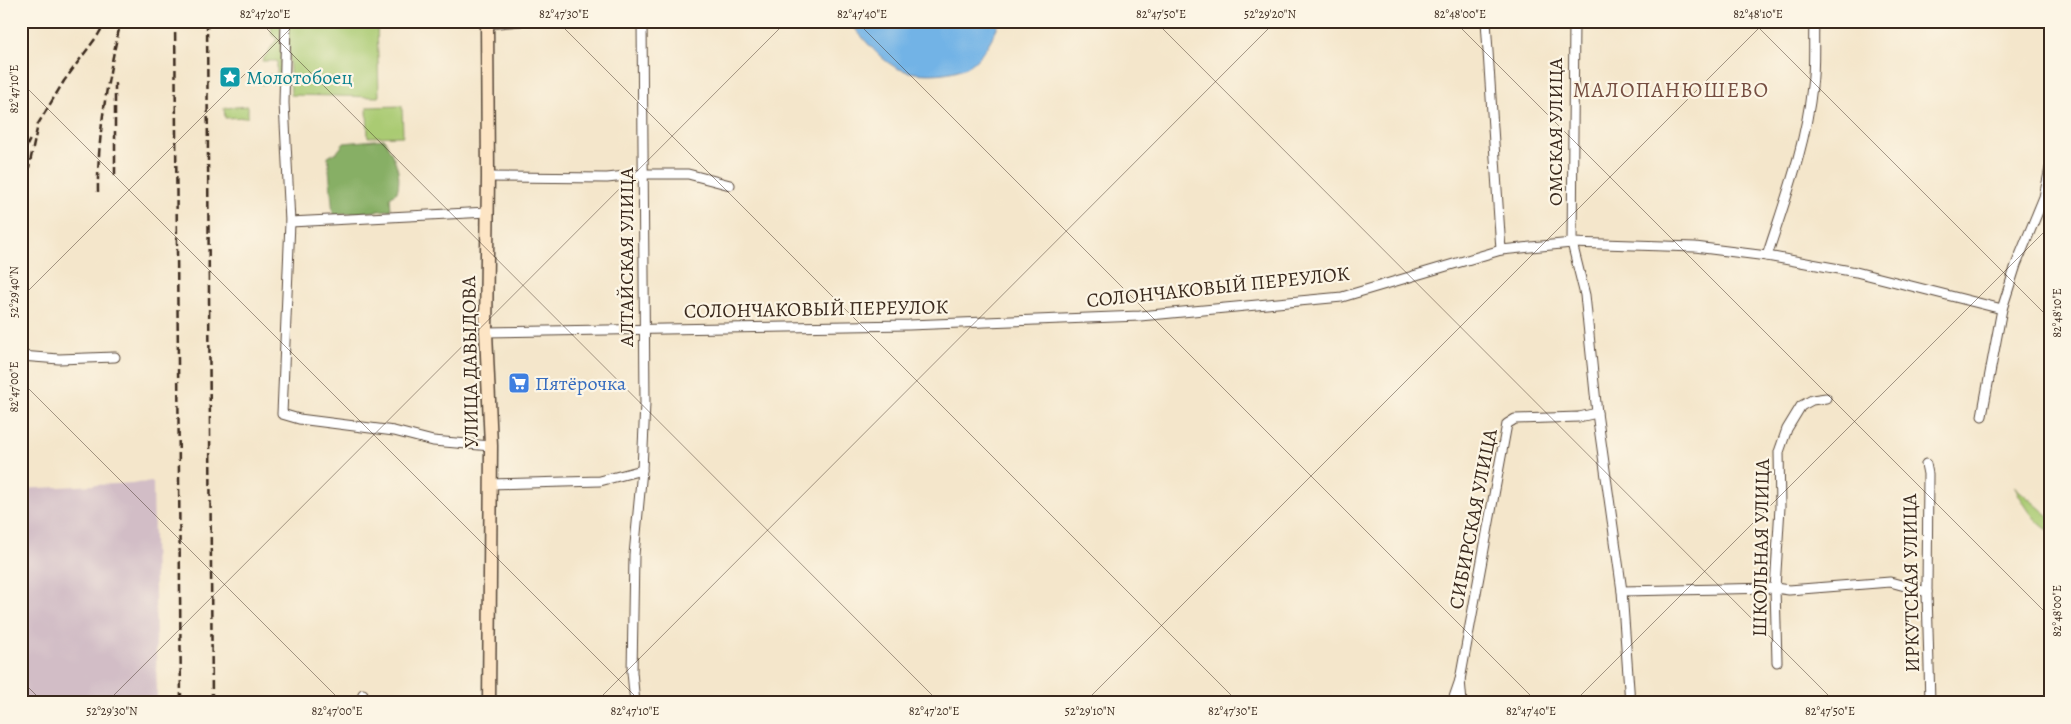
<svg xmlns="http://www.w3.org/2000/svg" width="2071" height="724" viewBox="0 0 2071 724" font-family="Alegreya,serif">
<rect width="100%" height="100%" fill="#fcf5e5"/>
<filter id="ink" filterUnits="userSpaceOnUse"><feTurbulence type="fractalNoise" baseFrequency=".02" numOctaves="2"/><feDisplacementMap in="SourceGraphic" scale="10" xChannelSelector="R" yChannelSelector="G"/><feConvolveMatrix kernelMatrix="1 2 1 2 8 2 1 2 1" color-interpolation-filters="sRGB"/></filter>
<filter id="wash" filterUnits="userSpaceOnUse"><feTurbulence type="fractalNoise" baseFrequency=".0096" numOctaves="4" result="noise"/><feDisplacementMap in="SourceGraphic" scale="20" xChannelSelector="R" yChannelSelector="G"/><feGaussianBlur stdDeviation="1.12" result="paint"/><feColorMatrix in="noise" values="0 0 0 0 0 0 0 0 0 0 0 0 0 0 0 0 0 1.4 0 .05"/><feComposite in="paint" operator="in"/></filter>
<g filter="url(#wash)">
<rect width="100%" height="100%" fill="#f4e6cb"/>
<path fill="#d2bdc6" d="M153,482L157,703H21V489Z"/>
<g fill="#aacb73" stroke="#727a48">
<path d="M273,21H281V83L261,84L262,76L277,74V61H262L277,39L272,35L271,22Z"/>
<path d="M328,21H377L379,97L291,95L288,25Z"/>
<path d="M248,106V117L225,118L224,108Z"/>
<path d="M402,106L403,136L368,137L367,107Z"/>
<path d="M2014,486L2050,517V531C2033,522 2023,502 2014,486Z"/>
</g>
<path fill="#87af65" stroke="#616c42" d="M384,139C393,156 403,172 397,192L390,197L391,210L333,215L328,157L338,151L344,143Z"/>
<path fill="#72b3e6" stroke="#566e82" d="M848,21H1000C994,35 983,57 970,65C952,76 913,77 895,67C877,57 862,36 848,21Z"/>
</g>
<g filter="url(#ink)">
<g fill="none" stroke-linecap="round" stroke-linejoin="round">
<g stroke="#574638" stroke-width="11">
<g id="street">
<path d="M286,21L284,103L290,222L282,414L299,419L394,431L433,441L491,446"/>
<path d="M566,21L689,23"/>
<path d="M1486,21L1501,250"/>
<path d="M1574,21L1572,243L1585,295L1597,413L1622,591L1630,703"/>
<path d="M487,24L521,21"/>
<path d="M488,177L607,178L644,174H688L730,185"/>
<path d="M290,222L488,212"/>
<path d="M1767,256C1785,200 1806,145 1812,86C1815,65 1813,43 1814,21"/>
<path d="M486,332L909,325L1140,316L1342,297L1501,250L1572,243L1695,247L1767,256L1856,272L2002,309"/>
<path d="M21,356L59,359L115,357"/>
<path d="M1982,416L2002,309L2016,265L2044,197L2050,168"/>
<path d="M1926,464L1928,474L1927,592L1930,703"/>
<path d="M490,484L600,481L642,470"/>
<path d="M1622,591L1775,588L1789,590L1890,582L1927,592"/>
<path d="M1777,662L1775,588L1780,507L1779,452L1787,429L1801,406L1812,400L1826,398"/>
<path d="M1460,680L1507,424L1515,419L1579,417L1597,413"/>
<path d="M363,703V694"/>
<path d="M635,703L632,672L634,555L642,470L645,403L642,21"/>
<path d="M1452,703L1460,680L1462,703"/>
</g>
</g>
<g stroke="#574638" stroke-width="15">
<path id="secondary" d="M487,21L488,177L486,332L491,446L489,703"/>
</g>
<use href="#street" stroke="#fff" stroke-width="9"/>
<use href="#secondary" stroke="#fde5c5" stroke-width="12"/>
<g stroke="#3b2a1e" stroke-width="2.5" stroke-dasharray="8 4" stroke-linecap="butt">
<path d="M175,21L181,703"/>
<path d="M207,21L212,703"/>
<path d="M21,158L31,137"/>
<path d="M115,175V83"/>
<path d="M98,192C97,138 108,74 121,21"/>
<path d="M23,196L38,124L64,81L98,35L106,21"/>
</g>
</g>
</g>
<path fill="none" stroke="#3b2a1e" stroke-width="1" stroke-opacity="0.45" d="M259,21L940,703M557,21L1239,703M856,21L1538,703M1155,21L1836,703M1454,21L2050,617M1752,21L2050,319M21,82L642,703M21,298L298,21M21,381L343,703M21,680L44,703M106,703L787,21M595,703L1276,21M1084,703L1766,21M1573,703L2050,226"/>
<defs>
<g id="sight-square" transform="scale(1.125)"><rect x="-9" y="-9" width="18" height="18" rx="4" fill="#0f9aa8" stroke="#fcf5e5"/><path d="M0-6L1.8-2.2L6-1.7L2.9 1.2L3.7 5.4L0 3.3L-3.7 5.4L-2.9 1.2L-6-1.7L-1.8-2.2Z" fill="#fff"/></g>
<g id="supermarket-square" transform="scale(1.125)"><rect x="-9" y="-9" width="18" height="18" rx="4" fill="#3f7fe0" stroke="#fcf5e5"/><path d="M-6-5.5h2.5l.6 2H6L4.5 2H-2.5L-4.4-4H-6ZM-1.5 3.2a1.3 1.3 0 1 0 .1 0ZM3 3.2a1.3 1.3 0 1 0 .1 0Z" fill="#fff"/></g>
</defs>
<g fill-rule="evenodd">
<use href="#sight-square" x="230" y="77"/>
<use href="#supermarket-square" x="519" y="383"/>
</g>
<g text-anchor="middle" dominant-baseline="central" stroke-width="4.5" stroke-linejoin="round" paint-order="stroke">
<g font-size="20" fill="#0d838f" stroke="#fcf5e5" text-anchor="start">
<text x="246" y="77">Молотобоец</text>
</g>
<g font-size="20" fill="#3b2a1e" stroke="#fcf5e5">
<text transform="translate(1555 132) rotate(-90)">ОМСКАЯ УЛИЦА</text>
<text transform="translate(626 257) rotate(-90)">АЛТАЙСКАЯ УЛИЦА</text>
<text transform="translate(1218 287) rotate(-6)">СОЛОНЧАКОВЫЙ ПЕРЕУЛОК</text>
<text transform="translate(816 309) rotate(-1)">СОЛОНЧАКОВЫЙ ПЕРЕУЛОК</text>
<text transform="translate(470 362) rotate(-91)">УЛИЦА ДАВЫДОВА</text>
<text transform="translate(1473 519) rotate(-79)">СИБИРСКАЯ УЛИЦА</text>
<text transform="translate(1761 548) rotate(-89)">ШКОЛЬНАЯ УЛИЦА</text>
<text transform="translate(1911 583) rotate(-91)">ИРКУТСКАЯ УЛИЦА</text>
</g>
<g font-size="20" fill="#366cbe" stroke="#fcf5e5" text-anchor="start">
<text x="535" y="383">Пятёрочка</text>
</g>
<g font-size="21" letter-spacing="1" fill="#764f42" stroke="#fcf5e5">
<text x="1671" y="90">МАЛОПАНЮШЕВО</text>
</g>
</g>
<rect width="2071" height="724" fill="none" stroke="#fcf5e5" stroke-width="55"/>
<rect x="28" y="28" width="2016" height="668" fill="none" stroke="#3b2a1e" stroke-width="2"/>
<g font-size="12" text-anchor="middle" fill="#3b2a1e">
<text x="265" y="18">82°47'20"E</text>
<text x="564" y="18">82°47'30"E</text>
<text x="862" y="18">82°47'40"E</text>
<text x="1161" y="18">82°47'50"E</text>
<text x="1270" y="18">52°29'20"N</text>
<text x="1460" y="18">82°48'00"E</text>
<text x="1758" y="18">82°48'10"E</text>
<text transform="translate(14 89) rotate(-90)" y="4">82°47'10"E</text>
<text transform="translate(14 292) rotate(-90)" y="4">52°29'40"N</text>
<text transform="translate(2057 313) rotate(-90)" y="4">82°48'10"E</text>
<text transform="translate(14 387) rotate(-90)" y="4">82°47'00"E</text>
<text transform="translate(2057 611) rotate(-90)" y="4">82°48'00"E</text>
<text x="112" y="715">52°29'30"N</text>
<text x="337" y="715">82°47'00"E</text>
<text x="635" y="715">82°47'10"E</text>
<text x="934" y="715">82°47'20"E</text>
<text x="1090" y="715">52°29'10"N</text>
<text x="1233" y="715">82°47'30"E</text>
<text x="1531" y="715">82°47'40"E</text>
<text x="1830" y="715">82°47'50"E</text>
</g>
</svg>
